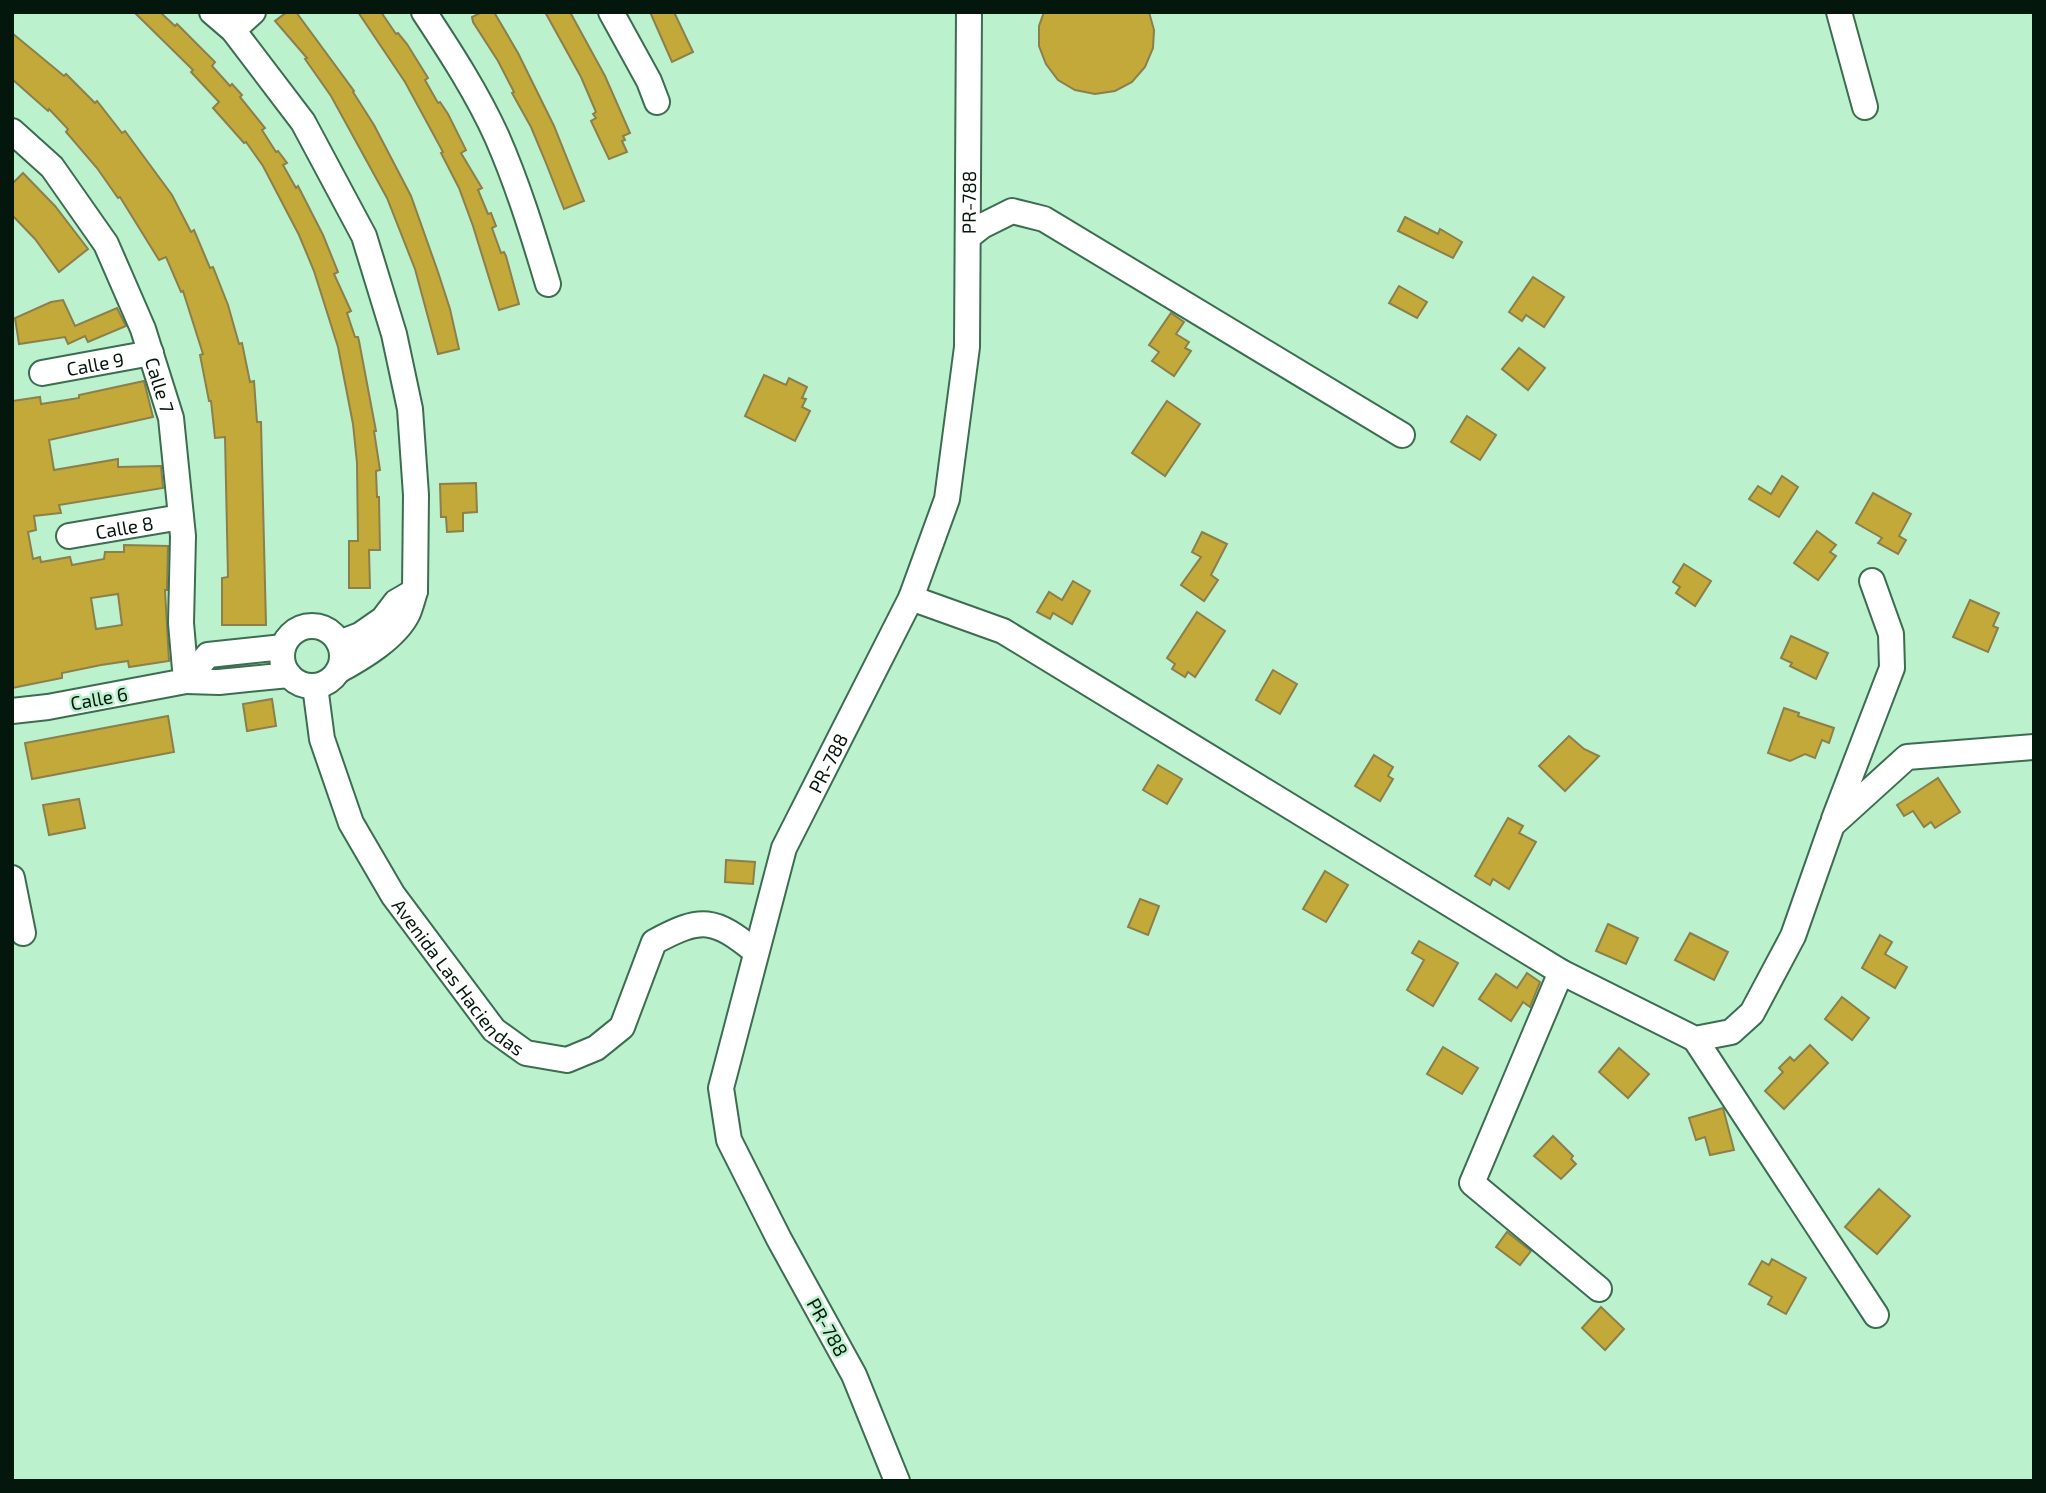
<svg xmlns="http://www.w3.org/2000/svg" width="2046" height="1493" viewBox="0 0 2046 1493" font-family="'Exo 2',sans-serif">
<rect width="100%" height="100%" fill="#bcf1ce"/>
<g fill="#c2a939" stroke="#8b7f4b" stroke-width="2" fill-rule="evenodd">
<path d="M134,12H160L175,26L177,24L215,62L212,66L230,86L232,84L242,95L240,97L265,128L262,130L276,152L278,151L287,163L283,165L296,188L298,186L323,235L338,272L334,274L351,311L347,313L355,337H358L359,341L376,431H374L380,470L376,471L377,497H379L380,550H369L370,588H349V541H358L357,463L353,424L338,347L314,271L299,235L263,166L246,142L244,143L213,108L219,102L191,72L193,70Z"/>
<path d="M287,12H296L354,91L353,92L374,125L411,196L438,272L450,309L459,349L438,354L415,269L387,198L331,96L305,59L307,58L275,21Z"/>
<path d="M358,12H381L396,34L398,33L407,44L428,78L425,80L438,103L440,102L448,114L466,150L461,153L482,188L478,190L488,214L491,213L496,226L492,228L501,253L504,252L506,256L519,304L499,310L473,226L459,188L441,153L443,152L405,82Z"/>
<path d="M482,12H494L518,53L554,126L584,201L564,209L546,163L531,127L512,93L514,92L498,61L473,22L472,17Z"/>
<path d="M545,12H570L605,76L630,133L623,136L625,140L622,141L627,152L609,159L591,121L596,118L593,114L596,112L581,77Z"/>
<path d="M650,12H674L693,52L672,62Z"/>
<path d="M1044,12H1149L1154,30L1153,48L1145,67L1132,82L1115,91L1095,94L1075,90L1058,80L1046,64L1039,46V26Z"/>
<path d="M12,33L64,76L66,74L95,103L97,101L122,133L125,131L172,195L191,232L194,230L210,268L213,267L228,305L239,344L242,343L250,382L254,381L257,422H261L266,625H222V578L228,577L225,437L215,438L211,401H209L200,355L203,354L183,291L181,292L166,257L159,260L120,197L118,198L97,168L66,132L68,129L49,109L48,111L12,79Z"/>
<path d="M23,173L55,206L88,249L59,272L35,239L12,215V184Z"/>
<path d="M1405,217L1438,234L1440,229L1462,242L1453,258L1398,231Z"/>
<path d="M1533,277L1564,297L1544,327L1526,315L1522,321L1509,312Z"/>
<path d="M1399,286L1427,302L1417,318L1389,303Z"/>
<path d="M63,300L75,326L117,308L126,326L88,342L85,336L68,344L65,337L19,344L15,318L51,302Z"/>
<path d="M1171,313L1184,322L1176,334L1189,342L1185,348L1191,351L1174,376L1152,361L1159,352L1149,345Z"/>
<path d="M1519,348L1545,368L1528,390L1502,369Z"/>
<path d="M764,375L786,385L789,378L807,387L802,398L806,399L802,407L810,411L795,441L745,416Z"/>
<path d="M144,381L153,417L49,440L54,470L118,459V467L161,466L163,488L59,505L61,513L34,516L36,530L28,532L33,559L40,557L41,562L70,557L72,565L104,559L105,552H124V545L168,546L167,590H165L169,661L129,667L128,661L101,665L62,673V678L12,688V401L40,397L41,404L79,398V395ZM118,594L122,625L96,629L91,598Z"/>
<path d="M1167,401L1200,424L1165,476L1132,453Z"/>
<path d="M1467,416L1496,435L1480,460L1451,442Z"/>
<path d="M1782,476L1798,487L1779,517L1749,499L1758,486L1771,494Z"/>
<path d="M476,483L477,512L463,513V531L447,532L446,517H441L440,484Z"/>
<path d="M1873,493L1911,514L1899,536L1906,540L1898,554L1878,543L1882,538L1856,523Z"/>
<path d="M1817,531L1836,545L1830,552L1836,556L1818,580L1794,563Z"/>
<path d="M1202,532L1227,544L1211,575L1218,580L1204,601L1181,585L1201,557L1192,552Z"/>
<path d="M1684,564L1711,581L1695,606L1676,593L1680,587L1673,582Z"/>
<path d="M1073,581L1090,591L1072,624L1053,613L1050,619L1037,612L1049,592L1062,600Z"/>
<path d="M1970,600L1999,613L1993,626L1998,628L1988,652L1953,637Z"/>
<path d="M1197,612L1225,631L1195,677L1188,672L1185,677L1172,669L1175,664L1167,658Z"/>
<path d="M1791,636L1828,653L1816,679L1790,666L1792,663L1781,658Z"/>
<path d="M1273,670L1297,684L1280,714L1256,700Z"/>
<path d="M272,699L276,726L247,731L243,704Z"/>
<path d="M1784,708L1799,713L1798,716L1834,728L1829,743L1822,740L1815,758L1805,754L1790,761L1768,753Z"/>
<path d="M168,716L174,752L32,779L25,743Z"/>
<path d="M1569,736L1584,749L1599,756L1565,791L1539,766Z"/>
<path d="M1374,755L1393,767L1388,776L1393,779L1380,801L1355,786Z"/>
<path d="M1158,765L1182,779L1167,804L1143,790Z"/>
<path d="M1938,778L1960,812L1935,828L1931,822L1924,827L1913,811L1904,816L1897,805Z"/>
<path d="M79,799L85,828L49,835L43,805Z"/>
<path d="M1508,818L1523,826L1519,833L1536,842L1509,889L1493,879L1490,885L1475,876Z"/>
<path d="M726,860L755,862L753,884L725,882Z"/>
<path d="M1325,871L1348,885L1326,922L1303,909Z"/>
<path d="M1140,899L1159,906L1148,935L1128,927Z"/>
<path d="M1608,924L1638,938L1626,964L1596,951Z"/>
<path d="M1690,933L1728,952L1714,980L1675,960Z"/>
<path d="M1880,935L1892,942L1885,954L1907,967L1895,988L1862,968Z"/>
<path d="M1419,941L1458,963L1433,1006L1407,990L1424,960L1412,953Z"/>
<path d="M1527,973L1540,982L1530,1007L1523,1002L1511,1021L1479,999L1496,974L1517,988Z"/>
<path d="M1842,997L1869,1018L1852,1040L1825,1019Z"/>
<path d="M1810,1045L1828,1063L1784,1109L1765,1091L1783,1072L1779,1068L1790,1057L1794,1061Z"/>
<path d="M1443,1047L1478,1068L1462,1094L1427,1074Z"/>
<path d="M1619,1048L1649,1074L1628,1098L1599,1072Z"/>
<path d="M1723,1108L1734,1150L1710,1155L1705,1137L1696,1140L1689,1118Z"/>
<path d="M1553,1136L1573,1156L1571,1159L1576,1164L1561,1179L1534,1156Z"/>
<path d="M1879,1189L1910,1216L1877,1254L1845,1227Z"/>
<path d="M1507,1232L1531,1251L1520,1265L1496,1247Z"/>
<path d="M1772,1259L1806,1278L1786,1314L1768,1304L1772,1297L1749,1284L1762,1261L1769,1265Z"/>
<path d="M1601,1307L1624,1329L1605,1350L1582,1328Z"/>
</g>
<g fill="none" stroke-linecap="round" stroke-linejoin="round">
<g stroke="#3c6d50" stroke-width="28">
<g id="minor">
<path d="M212,12L233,30L303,122L364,236L394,334L410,409L416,495L415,591"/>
<path d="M424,12C451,53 477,93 497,137C518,185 533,234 548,284"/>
<path d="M611,12L649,81L657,102"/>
<path d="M1839,12L1865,107"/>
<path d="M233,30L253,12"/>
<path id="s1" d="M12,131L52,167L106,244L143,329L171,418L183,536L181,623L186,681L48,707L12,711"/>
<path d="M968,237L982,226L1012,211L1044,219L1402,435"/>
<path id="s2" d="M42,373L151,353"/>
<path id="s3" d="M69,536L181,517"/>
<path d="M911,598L1003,631L1561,972L1695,1039L1731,1032L1752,1013L1793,936L1832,825L1907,757L2034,747"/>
<circle cx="312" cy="656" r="30"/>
<path d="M283,647L208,655L186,681L219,682L289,675"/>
<path d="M338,671C362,658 396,638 408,613C411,606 413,598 415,591L396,602L383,619L360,635L339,643"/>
<path id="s4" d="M315,686L322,739L351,823L393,895L494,1030L526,1053L567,1060L596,1048L622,1027L654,942C702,916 714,918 756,952"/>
<path d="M1834,819L1892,668L1891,634L1872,581"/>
<path d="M12,878L23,933"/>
<path d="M1561,972L1472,1183L1599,1289"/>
<path d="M1695,1039L1876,1315"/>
<path id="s5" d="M897,1481L854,1375L779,1239L729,1140L721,1088L784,848L911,598L947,499L967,347L969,12"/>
</g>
</g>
<use href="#minor" stroke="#fff" stroke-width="24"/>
</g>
<g text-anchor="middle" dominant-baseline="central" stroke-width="5" stroke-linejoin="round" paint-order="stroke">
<g font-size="19" fill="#04170c" stroke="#bcf1ce">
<text stroke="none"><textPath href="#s5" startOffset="1365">PR-788</textPath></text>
<text stroke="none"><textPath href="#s2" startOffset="54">Calle 9</textPath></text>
<text stroke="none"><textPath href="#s1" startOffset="299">Calle 7</textPath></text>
<text stroke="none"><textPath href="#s3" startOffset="56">Calle 8</textPath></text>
<text transform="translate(99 698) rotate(-10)">Calle 6</text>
<text stroke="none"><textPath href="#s5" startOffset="777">PR-788</textPath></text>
<text stroke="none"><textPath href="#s4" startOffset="331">Avenida Las Haciendas</textPath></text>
<text transform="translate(828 1327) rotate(61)">PR-788</text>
</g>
</g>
<rect width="2046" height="1493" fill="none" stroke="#04170c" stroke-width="28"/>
</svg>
